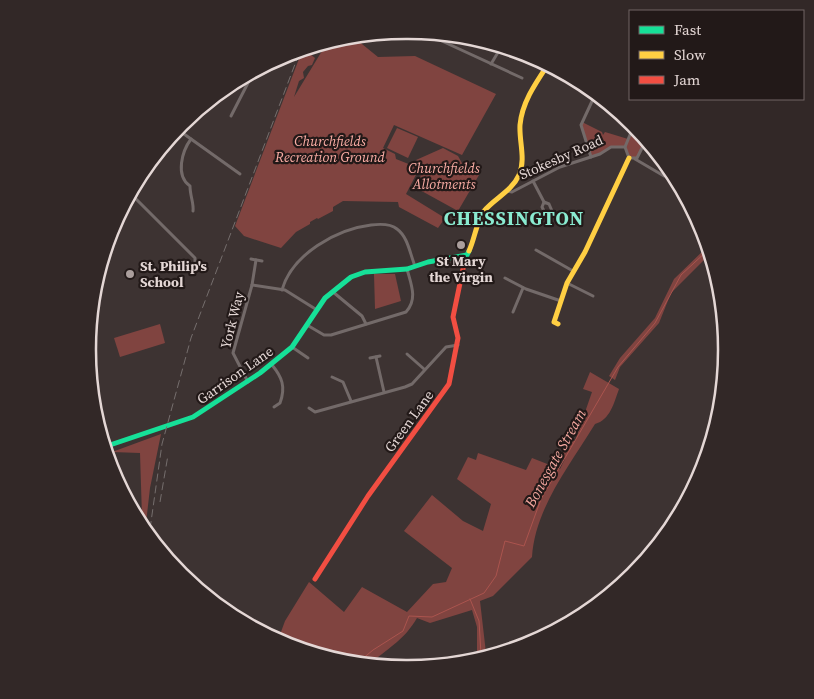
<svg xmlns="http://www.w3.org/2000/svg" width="814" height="699" viewBox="0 0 814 699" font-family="'Source Serif 4',serif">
<rect width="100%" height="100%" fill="#3d3332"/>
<g fill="#804440">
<path d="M357,40L378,57L415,56L496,94L462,155L394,125L383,148L395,154L396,159L411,165L413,161L421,165L406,194L445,218L438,228L399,207L398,202L343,201L333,207V211L318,219L317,218L310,222V224L296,232L281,248L244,236L235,226L302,51L314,48L310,54L315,58L312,65L308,66L303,72L304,78L299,81L294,97L325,46Z"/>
<path d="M582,122L602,132L603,135L605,132L628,139L634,125L645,142L638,157L631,159L625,147L616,146L591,157L582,129Z"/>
<path d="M397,128L418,137L408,158L387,148Z"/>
<path d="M443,148L458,156L463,165L479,175L458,211L418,189L423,164L416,160Z"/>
<path d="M706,248L708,256L671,293L659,323L620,367L615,380L609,376L620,358L655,318L674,279Z"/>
<path d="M374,274H395L401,301L375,309Z"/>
<path d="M160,324L165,343L120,357L114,338Z"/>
<path d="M590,372L619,389C614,403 610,420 595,424C570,465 535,508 532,557L493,596L480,601L486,653L477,655V627L472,610L430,623L417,618C404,640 391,646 372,662L284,645L278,640L285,621L309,582L344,612L362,587L407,612L433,584L446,582L452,568L404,531L432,495L463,521L483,531L491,504L457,479L468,457L476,460L478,453L526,470L532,458L560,469L565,459L561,458L568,439L575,441L592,392L583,389Z"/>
<path d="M161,434L150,488L146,523L142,517L140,453L112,452Z"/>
</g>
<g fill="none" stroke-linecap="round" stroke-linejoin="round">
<g stroke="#ab544e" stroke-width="1">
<path d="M470,599L479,621L481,654"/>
<path d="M361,660L373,650L403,631L409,616L432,617L484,593L496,576L505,541L524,546L541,499L618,367L655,323L681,275L707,251"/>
</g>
<g stroke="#736a69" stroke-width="3">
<path d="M396,32L431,36L522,78"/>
<path d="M491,64L500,49"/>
<path d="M231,116L251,77"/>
<path d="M634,125L625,147L629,158H637L645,142"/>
<path d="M177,129L240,174"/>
<path d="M191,139C182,151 175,176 190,186C190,196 194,203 193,211"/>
<path d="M591,157L581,125L594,97"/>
<path d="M635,159L664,176"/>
<path d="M533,181L544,202"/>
<path d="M507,191L512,192L560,167L600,154L611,147H625"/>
<path d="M133,196L195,258V264"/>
<path d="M544,202L549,204L552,211L550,214L545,213L542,207Z"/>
<path d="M536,250L573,271"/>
<path d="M251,259L262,261"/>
<path d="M505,278L526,289L561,301"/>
<path d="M567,283L593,296"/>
<path d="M252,285L285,290L317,310"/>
<path d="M282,290C292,254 337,229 371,225C379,224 390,223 397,229C408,237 410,254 415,266"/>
<path d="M333,292L362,316L366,324"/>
<path d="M513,312L523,288"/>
<path d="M307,325L324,335H331L406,312C418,299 411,284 407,269"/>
<path d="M292,347L308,358"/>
<path d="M407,354L424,369"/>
<path d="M376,357L384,392"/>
<path d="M370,358L380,356"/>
<path d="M272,365C282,377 286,387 280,403L274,407"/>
<path d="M332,377L343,382L351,401"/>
<path d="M248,382L233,353L252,285L256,260"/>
<path d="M309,408L315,412L405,387L412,384L446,347L458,345"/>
</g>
<path stroke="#16e098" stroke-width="5" d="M107,446L193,417L260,373L292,347L325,298L351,277L365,272L407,269L428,262L467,255L469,251"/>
<g stroke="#ffcf43" stroke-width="5">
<path d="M469,251C475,238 476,223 484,211C495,198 512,191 519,175C526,159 519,142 520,125C522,103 535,84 547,66"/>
<path d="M558,324L554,322L567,283L585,252L629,158"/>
</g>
<path stroke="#f24e42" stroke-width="5" d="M315,579L368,496L449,384L458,338L453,317L464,264L463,258"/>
<g stroke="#756e6d" stroke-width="1" stroke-dasharray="8 4" stroke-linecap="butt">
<path d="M160,502L168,455"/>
<path d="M150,529L162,444L191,338L300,51"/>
</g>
</g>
<g fill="#aa9e9c" stroke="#221918" stroke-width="2">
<circle cx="461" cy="245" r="5"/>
<circle cx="130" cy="274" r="5"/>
</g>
<g text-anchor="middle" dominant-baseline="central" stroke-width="4.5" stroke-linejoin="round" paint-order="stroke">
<g font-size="14" font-style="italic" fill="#faaca4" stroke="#221918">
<text x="330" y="141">Churchfields<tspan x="330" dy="16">Recreation Ground</tspan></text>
<text x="444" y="168">Churchfields<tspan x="444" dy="16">Allotments</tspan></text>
</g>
<g font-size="14" fill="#e4d7d5" stroke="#221918">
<text transform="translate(561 157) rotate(-24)">Stokesby Road</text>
<text transform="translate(232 320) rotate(-76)">York Way</text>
<text transform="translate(235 375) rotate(-35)">Garrison Lane</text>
<text transform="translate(409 421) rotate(-54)">Green Lane</text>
</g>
<g font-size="14" font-weight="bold" fill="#e4d7d5" stroke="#221918">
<text x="461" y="261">St Mary<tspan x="461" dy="16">the Virgin</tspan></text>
<text x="140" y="266" text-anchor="start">St. Philip's<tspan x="140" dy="16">School</tspan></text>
</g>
<g font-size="15" font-style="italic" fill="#f4a79f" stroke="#221918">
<text transform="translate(555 458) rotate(-61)">Bonesgate Stream</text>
</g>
<g font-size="19" font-weight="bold" letter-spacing="1" fill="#8aebd1" stroke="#221918">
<text x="514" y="218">CHESSINGTON</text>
</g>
</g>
<path d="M0 0H814V699H0ZM406 39H408A310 310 0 0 1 718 349V350A310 310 0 0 1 408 660H406A310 310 0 0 1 96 350V349A310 310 0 0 1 406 39Z" fill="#322827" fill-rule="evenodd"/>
<path fill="none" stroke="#e4d7d5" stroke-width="2.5" d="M406 39H408A310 310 0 0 1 718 349V350A310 310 0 0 1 408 660H406A310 310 0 0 1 96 350V349A310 310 0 0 1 406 39Z"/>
<rect x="629" y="10" width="175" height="90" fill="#221918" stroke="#706564"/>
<rect x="639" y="26" width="25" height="8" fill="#16e098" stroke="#706564"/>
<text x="674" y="35" font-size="15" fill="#e4d7d5">Fast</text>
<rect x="639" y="51" width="25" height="8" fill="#ffcf43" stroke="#706564"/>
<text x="674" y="60" font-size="15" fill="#e4d7d5">Slow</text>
<rect x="639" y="76" width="25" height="8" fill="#f24e42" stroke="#706564"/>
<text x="674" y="85" font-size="15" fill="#e4d7d5">Jam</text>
</svg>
